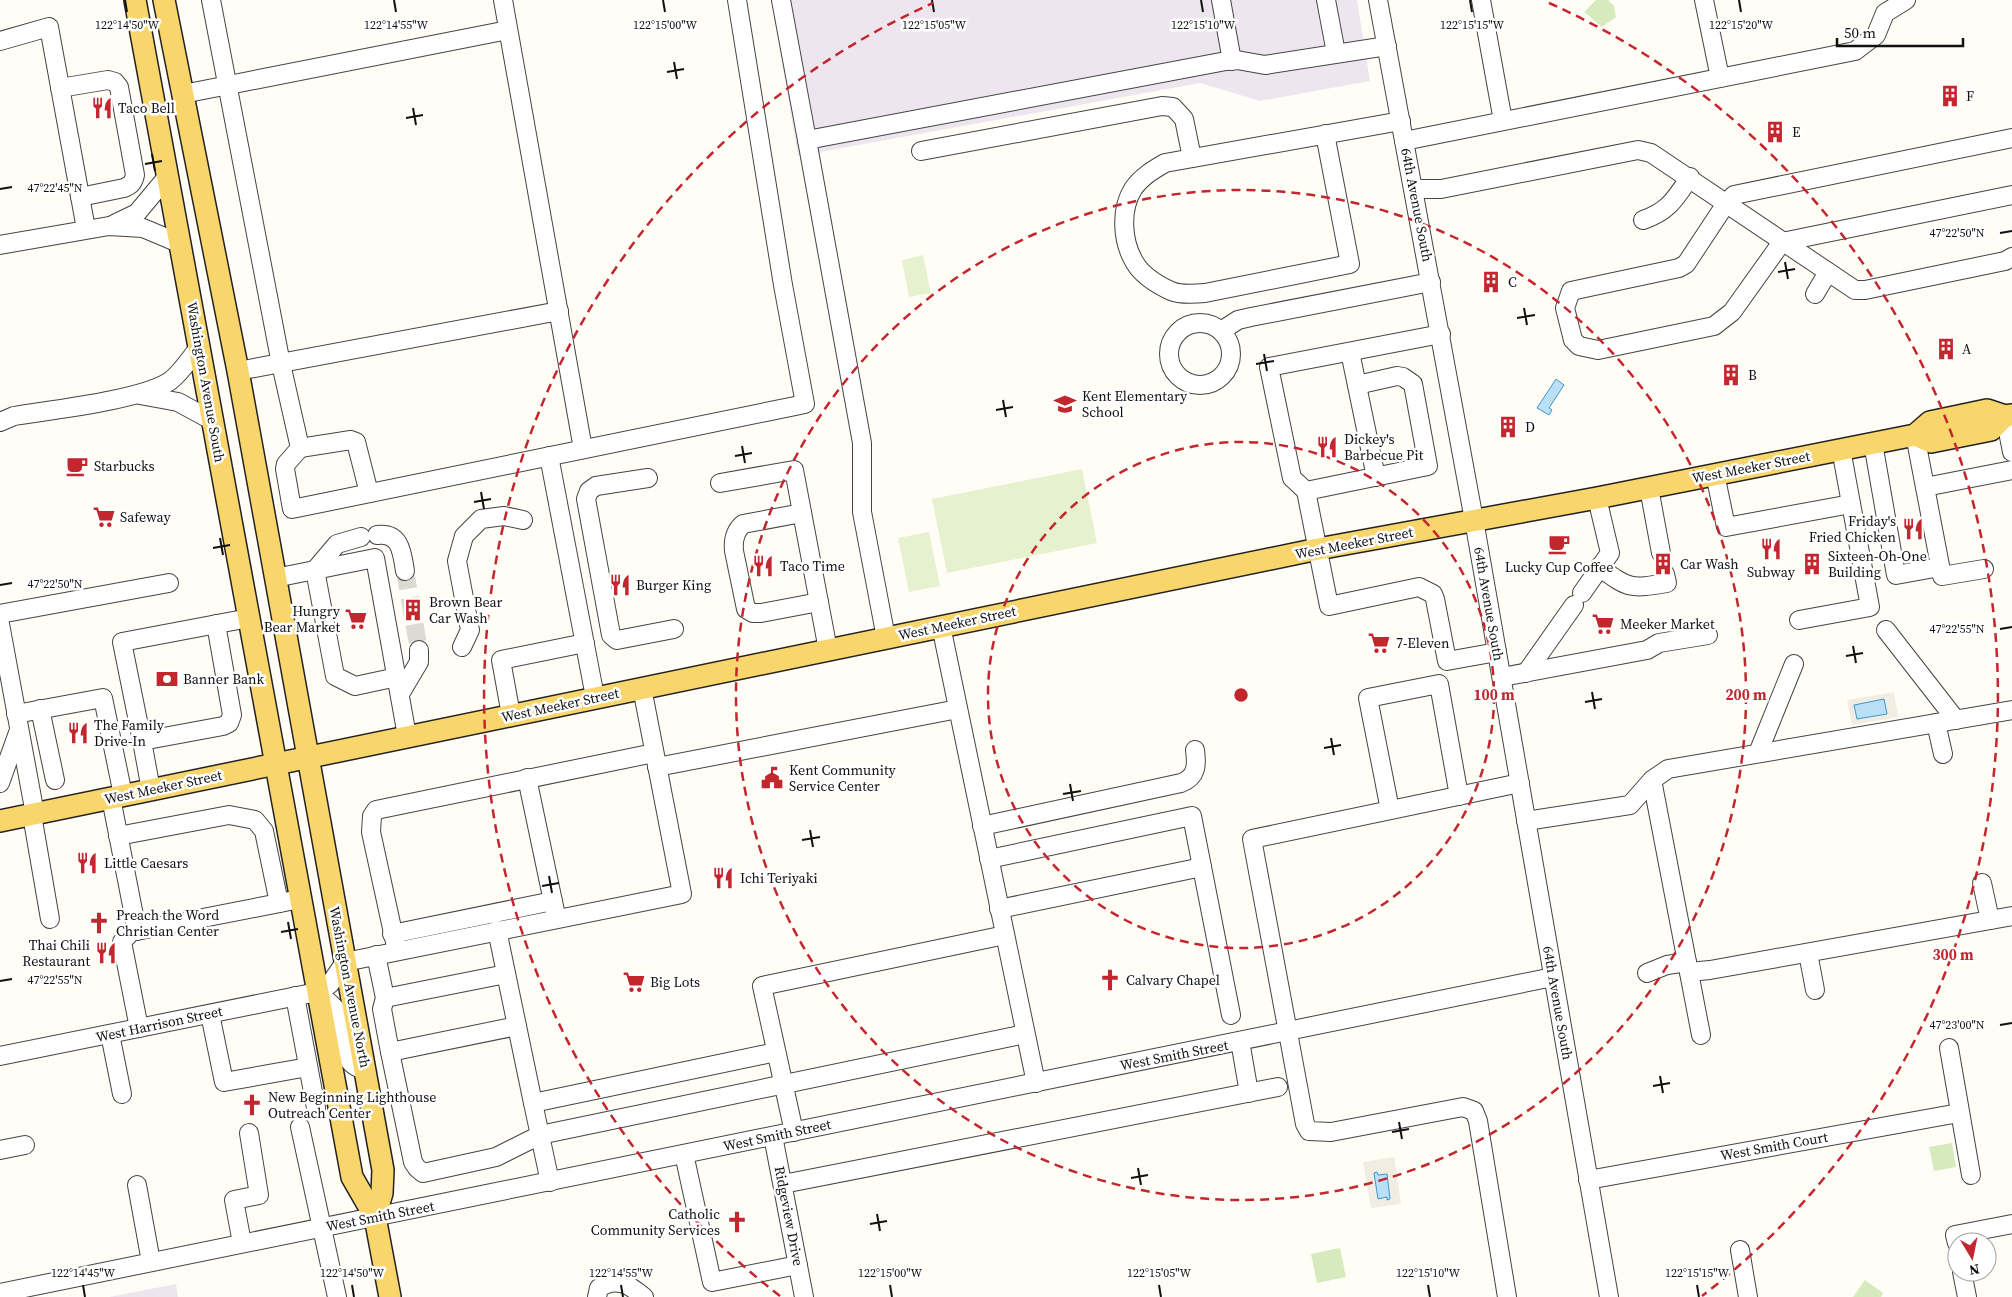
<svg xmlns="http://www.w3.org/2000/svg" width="2012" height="1297" viewBox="0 0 2012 1297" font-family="'Source Serif 4',serif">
<rect width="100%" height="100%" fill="#fffdf5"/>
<g fill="#eee6ef">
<path d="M771,0H1357L1370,81L1260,101L1200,83L798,156Z"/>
<path d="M176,1284L178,1297H109Z"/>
</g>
<g fill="#d5ebbd">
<path d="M1596,0H1608L1614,6L1616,17L1602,27L1584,12Z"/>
<path d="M1952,1143L1956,1167L1934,1171L1929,1147Z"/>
<path d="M1340,1248L1346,1277L1317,1283L1311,1254Z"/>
<path d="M1865,1280L1883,1293L1881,1297H1853Z"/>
</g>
<g fill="#e6f2cf">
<path d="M923,255L931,293L909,297L902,260Z"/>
<path d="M1082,469L1097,543L947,573L932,499Z"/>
<path d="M929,532L940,586L909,592L898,538Z"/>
</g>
<g fill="#f1ede2">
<path d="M1894,692L1898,717L1852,725L1847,700Z"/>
<path d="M1394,1157L1401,1204L1371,1208L1363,1162Z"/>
</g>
<g fill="#b9e0f7" stroke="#3f96cf">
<path d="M1556,379L1564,385L1549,408L1552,410L1549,415L1537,408Z"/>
<path d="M1884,699L1887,714L1857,719L1854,705Z"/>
<path d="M1377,1172L1378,1175L1387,1174L1390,1199L1387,1200V1197L1378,1199L1374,1173Z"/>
</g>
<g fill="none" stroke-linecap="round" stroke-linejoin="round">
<path stroke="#dbdad3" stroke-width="18" stroke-dasharray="18 9" stroke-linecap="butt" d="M405,571L419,650"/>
<g stroke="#444" stroke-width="20">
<g id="minor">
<path d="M211,0L281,364L300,448L351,440L356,442L369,493"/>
<path d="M503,0L583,449"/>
<path d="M781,0L807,140L1226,61L1237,60L1265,65L1387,46"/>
<path d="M1221,0L1232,61"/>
<path d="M1326,0L1336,53"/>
<path d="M1378,0L1474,520L1609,1297"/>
<path d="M1481,0L1503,121"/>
<path d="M1704,0L1720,78"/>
<path d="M0,41L49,27L86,229"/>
<path d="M60,88L108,80L115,82L119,87L135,175C133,183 131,185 124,188L80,197"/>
<path d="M183,94L508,30"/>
<path d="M1325,134L1350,264L1205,293C1194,294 1180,295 1171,291C1158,285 1142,275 1135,263C1122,242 1120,210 1133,189C1141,177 1153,170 1165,163L1401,121"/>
<path d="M2012,138L1734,195L1727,202L1686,264L1679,268L1571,291L1565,308L1573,340L1579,346L1598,350L1714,326L1732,312L1782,242L2012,195"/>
<path d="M807,140L862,443V512L886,638"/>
<path d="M1404,141L1855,51L1876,35L1885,13L1906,0"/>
<path d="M921,151L1162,106L1173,107L1184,119L1192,158"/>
<path d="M1414,189H1441L1638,150L1651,153L1855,290H1865L2005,261L2012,257"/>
<path d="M1643,220C1669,211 1675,199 1690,177"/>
<path d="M114,224L137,213L167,177"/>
<path d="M0,245L109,226L143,228L181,244"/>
<path d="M1815,294L1828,272"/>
<circle cx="1200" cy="354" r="31"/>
<path d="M1221,331L1238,320L1251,317L1431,282"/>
<path d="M1350,352L1376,477"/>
<path d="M238,371L559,311"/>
<path d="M1357,385L1397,376L1403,377L1413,384L1428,466L1306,491L1329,606L1419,587L1433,594L1435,599L1447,661L1497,652"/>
<path d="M140,395L178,402L213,421"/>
<path d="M2005,416L2012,452"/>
<path d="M0,422L14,416C50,410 142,400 170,381C182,372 191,357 200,346"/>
<path d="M1915,435L1942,576L1984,569"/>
<path d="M1873,443L1896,575L1940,567"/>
<path d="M300,448L286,464L285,469L292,509L805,404L783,285L737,0"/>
<path d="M549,456L595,697"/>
<path d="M1715,474L1726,527L1851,504"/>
<path d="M648,478L596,486L589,491L586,499L611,635L617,640L674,629"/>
<path d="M720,483L794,470L828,650"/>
<path d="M1925,487L2012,470"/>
<path d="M1649,488L1661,553"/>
<path d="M1306,491L1292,478L1269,367L1441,334"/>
<path d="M802,513L743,524C735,531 733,541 734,551L746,609L753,613H761L819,602"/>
<path d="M377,535C401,532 402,553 405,571"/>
<path d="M361,537L337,544L315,570L335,676L355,686L397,677"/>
<path d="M1599,567C1629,589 1630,589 1667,583L1665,574"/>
<path d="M275,578L375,558L407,736"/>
<path d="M1582,593L1610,553L1597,498"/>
<path d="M0,614L169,583"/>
<path d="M1799,620L1870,607L1841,449"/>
<path d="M0,624L35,814"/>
<path d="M941,626L1036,1083"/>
<path d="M1886,630L1956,720"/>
<path d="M462,647L470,630L457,561L464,536L481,519L504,516L523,520"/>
<path d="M1526,673L1574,605"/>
<path d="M1502,677L1647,650L1659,643L1708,635"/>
<path d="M400,694L419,662V650"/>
<path d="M40,709L55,780"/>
<path d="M16,714L103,698L123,795"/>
<path d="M511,715L501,660L585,643"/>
<path d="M1936,723L1943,754"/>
<path d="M142,741L122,642L249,618"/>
<path d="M1758,753L1794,664"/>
<path d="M657,767L958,709"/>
<path d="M527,778L555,911"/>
<path d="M1652,780L1701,1035"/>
<path d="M0,783L19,730"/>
<path d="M151,790L142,741L223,726L229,723L232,715L216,624"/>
<path d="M111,798L137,931"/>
<path d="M1390,810L1368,698L1439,684L1459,796"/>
<path d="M32,815L50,919"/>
<path d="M1526,821L1630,805L1652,780L1668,769L2012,710"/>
<path d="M982,826L1181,783C1197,777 1197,765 1195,750"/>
<path d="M118,836L229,815L255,820L264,831L279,903"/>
<path d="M989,859L1192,816L1231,1015"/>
<path d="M1982,883L1990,920"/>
<path d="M999,909L1202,867"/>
<path d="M497,930L533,1103"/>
<path d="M392,934L553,901"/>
<path d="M397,951L371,832L372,816L376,810L654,753"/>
<path d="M1808,953L1815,990"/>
<path d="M376,955L385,998L506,974"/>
<path d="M1689,972L1710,970L2012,916"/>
<path d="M1647,973L1667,965L1687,962"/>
<path d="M317,992C324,999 335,1005 339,1014C346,1036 337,1064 365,1070"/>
<path d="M295,996L316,1108"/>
<path d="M385,998L382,1009L390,1052"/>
<path d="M210,1014L224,1082L308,1067"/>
<path d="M517,1026L390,1052L413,1162L417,1168L423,1173L496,1157L540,1135L1025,1034"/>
<path d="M139,1028L122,942L131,932L300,899"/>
<path d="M110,1034L122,1094"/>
<path d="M1240,1041L1249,1093"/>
<path d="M1949,1048L1971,1175"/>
<path d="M0,1056L317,992L330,984L345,962L682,894L642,688"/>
<path d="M300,1127L337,1297"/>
<path d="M794,1132L762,986L1005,935"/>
<path d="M773,1136L804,1297"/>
<path d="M0,1150L25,1145"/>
<path d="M684,1154L712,1282L798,1265"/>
<path d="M1588,1180L1959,1113"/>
<path d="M550,1182L533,1103L776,1052"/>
<path d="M783,1184L1278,1087"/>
<path d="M137,1185L151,1262"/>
<path d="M242,1243L234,1200L259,1195L249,1133"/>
<path d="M1957,1243L1955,1235L2012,1224"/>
<path d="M1740,1250L1748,1297"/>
<path d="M1962,1272L1967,1297"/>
<path d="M0,1293L1553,977"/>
<path d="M597,1297L599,1288C616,1276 630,1285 644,1297"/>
<path d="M1507,1297L1478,1121L1474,1111L1463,1107L1331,1132L1309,1131L1305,1124L1252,839L1520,783"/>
</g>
</g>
<g stroke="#222" stroke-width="24">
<g id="major">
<path d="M135,0L352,1177L375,1217L390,1297"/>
<path d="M164,0L238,371L383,1170L382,1193L375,1217"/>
<path d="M1915,435L1931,442L1991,430L2005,416"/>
<path d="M0,821L1318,549L1597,498L1915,435L1930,422L1987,410L2005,416L2012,415"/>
</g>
</g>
<use href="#minor" stroke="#fff" stroke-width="18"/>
<use href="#major" stroke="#f9d66b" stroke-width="21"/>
</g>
<path fill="none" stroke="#111" stroke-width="2" d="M125,0L127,12M394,0L396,12M663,0L665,12M932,0L934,12M1201,0L1203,12M1470,0L1472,12M1739,0L1741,12M674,62L677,79M667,72L684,69M413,108L416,125M406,118L423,115M152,154L155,171M145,164L162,161M0,189L12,187M2000,233L2012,231M1785,262L1788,279M1778,272L1795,269M1524,308L1527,325M1517,318L1535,315M1264,354L1267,371M1256,364L1274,361M1003,400L1006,417M996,410L1013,407M742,446L745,463M735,456L752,453M481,492L484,509M474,502L491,499M220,538L223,555M213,548L230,545M0,585L12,583M2000,629L2012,627M1853,646L1856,663M1846,656L1863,653M1592,692L1595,709M1585,702L1602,699M1331,738L1334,755M1324,748L1341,745M1070,784L1073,801M1063,794L1081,791M810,830L813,847M802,840L820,837M549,876L552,893M542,886L559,883M288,922L291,939M281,932L298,929M0,981L12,979M2000,1025L2012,1023M1660,1076L1663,1093M1653,1086L1670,1083M1399,1122L1402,1139M1392,1132L1409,1129M1138,1168L1141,1185M1131,1178L1148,1175M877,1214L880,1231M870,1224L887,1221M83,1285L85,1297M352,1285L354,1297M621,1285L623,1297M890,1285L892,1297M1159,1285L1161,1297M1428,1285L1430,1297M1697,1285L1699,1297"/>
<g fill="none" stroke="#c4262e" stroke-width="2.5" stroke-dasharray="9 6">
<circle cx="1241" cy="695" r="253"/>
<circle cx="1241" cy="695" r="505"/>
<path d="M780 1296A758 758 0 0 1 933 3M1549 3A758 758 0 0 1 1702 1296"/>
</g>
<defs>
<g id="building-bare" transform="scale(1.725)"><path d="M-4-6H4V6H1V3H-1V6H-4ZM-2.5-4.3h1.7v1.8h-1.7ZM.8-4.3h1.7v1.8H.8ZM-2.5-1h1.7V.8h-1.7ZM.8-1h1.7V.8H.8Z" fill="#c4262e" stroke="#fff" stroke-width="2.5" paint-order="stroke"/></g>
<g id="restaurant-bare" transform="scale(1.725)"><path d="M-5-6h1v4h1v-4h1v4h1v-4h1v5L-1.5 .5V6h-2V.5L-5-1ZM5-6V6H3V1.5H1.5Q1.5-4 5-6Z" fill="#c4262e" stroke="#fff" stroke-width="2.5" paint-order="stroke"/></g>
<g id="school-bare" transform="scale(1.725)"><path d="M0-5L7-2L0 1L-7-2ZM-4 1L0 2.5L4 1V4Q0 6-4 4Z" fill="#c4262e" stroke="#fff" stroke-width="2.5" paint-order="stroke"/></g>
<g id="cafe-bare" transform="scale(1.725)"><path d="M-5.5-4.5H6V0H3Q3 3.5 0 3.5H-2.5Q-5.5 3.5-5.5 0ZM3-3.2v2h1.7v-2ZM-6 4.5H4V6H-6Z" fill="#c4262e" stroke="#fff" stroke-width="2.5" paint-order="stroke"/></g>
<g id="supermarket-bare" transform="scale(1.725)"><path d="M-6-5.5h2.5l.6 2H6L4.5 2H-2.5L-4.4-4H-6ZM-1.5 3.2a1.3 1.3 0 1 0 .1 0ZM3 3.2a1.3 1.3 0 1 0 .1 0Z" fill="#c4262e" stroke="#fff" stroke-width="2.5" paint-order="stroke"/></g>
<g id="bank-bare" transform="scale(1.725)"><path d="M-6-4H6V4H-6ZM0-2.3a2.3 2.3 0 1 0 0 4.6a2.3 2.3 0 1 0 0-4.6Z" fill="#c4262e" stroke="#fff" stroke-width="2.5" paint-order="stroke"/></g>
<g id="civic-bare" transform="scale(1.725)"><path d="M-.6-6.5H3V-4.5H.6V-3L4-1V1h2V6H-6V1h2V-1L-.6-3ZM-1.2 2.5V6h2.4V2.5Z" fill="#c4262e" stroke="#fff" stroke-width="2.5" paint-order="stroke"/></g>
<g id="church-bare" transform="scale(1.725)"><path d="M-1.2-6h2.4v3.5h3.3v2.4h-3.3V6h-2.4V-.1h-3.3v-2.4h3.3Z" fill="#c4262e" stroke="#fff" stroke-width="2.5" paint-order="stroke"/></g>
</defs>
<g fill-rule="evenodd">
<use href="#building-bare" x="1950" y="96"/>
<use href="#restaurant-bare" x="102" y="108"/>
<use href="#building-bare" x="1775" y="132"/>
<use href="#building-bare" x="1491" y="282"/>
<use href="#building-bare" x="1946" y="349"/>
<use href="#building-bare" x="1731" y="375"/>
<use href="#school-bare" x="1065" y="404"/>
<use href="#building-bare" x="1508" y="427"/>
<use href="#restaurant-bare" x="1327" y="447"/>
<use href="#cafe-bare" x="77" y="466"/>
<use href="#supermarket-bare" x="104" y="517"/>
<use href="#restaurant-bare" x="1913" y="529"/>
<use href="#cafe-bare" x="1559" y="544"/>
<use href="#restaurant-bare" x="1771" y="549"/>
<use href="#building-bare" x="1663" y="564"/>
<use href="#building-bare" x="1812" y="564"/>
<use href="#restaurant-bare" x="763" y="566"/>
<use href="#restaurant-bare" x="620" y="585"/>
<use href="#building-bare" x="413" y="610"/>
<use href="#supermarket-bare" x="356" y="619"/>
<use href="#supermarket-bare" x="1603" y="624"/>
<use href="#supermarket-bare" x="1379" y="643"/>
<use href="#bank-bare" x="167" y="679"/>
<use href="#restaurant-bare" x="78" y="733"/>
<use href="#civic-bare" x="772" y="778"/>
<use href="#restaurant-bare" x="87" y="863"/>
<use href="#restaurant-bare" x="723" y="878"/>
<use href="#church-bare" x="99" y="923"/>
<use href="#restaurant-bare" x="106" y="953"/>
<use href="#church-bare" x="1110" y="980"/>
<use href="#supermarket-bare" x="634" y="982"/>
<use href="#church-bare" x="252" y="1105"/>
<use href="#church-bare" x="737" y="1222"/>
</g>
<g text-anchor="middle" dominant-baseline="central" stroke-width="5" stroke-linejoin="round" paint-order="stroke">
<g font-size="14" fill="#111" stroke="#fff" text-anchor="start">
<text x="1966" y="96">F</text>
<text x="118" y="108">Taco Bell</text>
<text x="1792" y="132">E</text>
<text x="1508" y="282">C</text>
<text x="1962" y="349">A</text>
<text x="1748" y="375">B</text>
<text x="1082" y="396">Kent Elementary<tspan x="1082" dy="16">School</tspan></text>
<text x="1525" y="427">D</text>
<text x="1344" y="439">Dickey's<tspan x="1344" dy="16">Barbecue Pit</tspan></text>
<text x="94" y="466">Starbucks</text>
<text x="120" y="517">Safeway</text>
<text x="1896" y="521" text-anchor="end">Friday's<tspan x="1896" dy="16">Fried Chicken</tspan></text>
<text x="1828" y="556">Sixteen-Oh-One<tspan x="1828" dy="16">Building</tspan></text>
<text x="1680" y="564">Car Wash</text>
<text x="780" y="566">Taco Time</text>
<text x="1559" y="567" text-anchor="middle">Lucky Cup Coffee</text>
<text x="1771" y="572" text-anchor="middle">Subway</text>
<text x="636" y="585">Burger King</text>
<text x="429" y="602">Brown Bear<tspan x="429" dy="16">Car Wash</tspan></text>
<text x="340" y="611" text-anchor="end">Hungry<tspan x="340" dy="16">Bear Market</tspan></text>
<text x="1620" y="624">Meeker Market</text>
<text x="1396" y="643">7-Eleven</text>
<text x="183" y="679">Banner Bank</text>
<text x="94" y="725">The Family<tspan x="94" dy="16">Drive-In</tspan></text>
<text x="789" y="770">Kent Community<tspan x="789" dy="16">Service Center</tspan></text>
<text x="104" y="863">Little Caesars</text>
<text x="740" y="878">Ichi Teriyaki</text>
<text x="116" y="915">Preach the Word<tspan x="116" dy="16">Christian Center</tspan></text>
<text x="90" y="945" text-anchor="end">Thai Chili<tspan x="90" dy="16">Restaurant</tspan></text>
<text x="1126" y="980">Calvary Chapel</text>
<text x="650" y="982">Big Lots</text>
<text x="268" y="1097">New Beginning Lighthouse<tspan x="268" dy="16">Outreach Center</tspan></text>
<text x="720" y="1214" text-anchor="end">Catholic<tspan x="720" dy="16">Community Services</tspan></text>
</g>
<g font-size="14" fill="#111" stroke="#fff">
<text transform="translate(1417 205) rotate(79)">64th Avenue South</text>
<text transform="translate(206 382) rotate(80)">Washington Avenue South</text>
<text transform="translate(1751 467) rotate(-11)">West Meeker Street</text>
<text transform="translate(1354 543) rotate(-11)">West Meeker Street</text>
<text transform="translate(1489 604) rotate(80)">64th Avenue South</text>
<text transform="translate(957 623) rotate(-12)">West Meeker Street</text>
<text transform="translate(560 705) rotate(-12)">West Meeker Street</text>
<text transform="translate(163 787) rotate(-12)">West Meeker Street</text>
<text transform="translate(350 987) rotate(79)">Washington Avenue North</text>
<text transform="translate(1558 1003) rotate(80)">64th Avenue South</text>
<text transform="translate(159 1024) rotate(-12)">West Harrison Street</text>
<text transform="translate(1174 1055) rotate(-11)">West Smith Street</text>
<text transform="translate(777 1135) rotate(-12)">West Smith Street</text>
<text transform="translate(1774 1146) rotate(-10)">West Smith Court</text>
<text transform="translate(380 1216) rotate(-11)">West Smith Street</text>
<text transform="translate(789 1216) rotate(79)">Ridgeview Drive</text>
</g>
</g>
<g font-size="12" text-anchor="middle" fill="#111" stroke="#fff" stroke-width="5" stroke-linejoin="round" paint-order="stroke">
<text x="127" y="29">122°14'50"W</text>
<text x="396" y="29">122°14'55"W</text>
<text x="665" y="29">122°15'00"W</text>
<text x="934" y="29">122°15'05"W</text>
<text x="1203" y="29">122°15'10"W</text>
<text x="1472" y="29">122°15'15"W</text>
<text x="1741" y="29">122°15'20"W</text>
<text x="55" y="192">47°22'45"N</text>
<text x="1957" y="237">47°22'50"N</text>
<text x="55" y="588">47°22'50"N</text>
<text x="1957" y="633">47°22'55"N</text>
<text x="55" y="984">47°22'55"N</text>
<text x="1957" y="1029">47°23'00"N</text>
<text x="83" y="1277">122°14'45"W</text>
<text x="352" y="1277">122°14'50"W</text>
<text x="621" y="1277">122°14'55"W</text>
<text x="890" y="1277">122°15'00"W</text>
<text x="1159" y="1277">122°15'05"W</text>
<text x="1428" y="1277">122°15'10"W</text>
<text x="1697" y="1277">122°15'15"W</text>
</g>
<circle cx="1241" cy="695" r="8" fill="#c4262e" stroke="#fff" stroke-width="2.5"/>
<g font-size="15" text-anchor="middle" font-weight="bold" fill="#c4262e" stroke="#fff" stroke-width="5" stroke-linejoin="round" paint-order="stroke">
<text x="1494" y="700">100 m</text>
<text x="1746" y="700">200 m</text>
<text x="1953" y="960">300 m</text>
</g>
<g transform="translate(1972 1257) rotate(170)"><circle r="24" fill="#ffffff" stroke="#a0a0a0"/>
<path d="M0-4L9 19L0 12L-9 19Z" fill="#c4262e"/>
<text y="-8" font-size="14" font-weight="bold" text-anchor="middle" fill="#111111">N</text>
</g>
<path d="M1837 38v8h126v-8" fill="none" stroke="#111111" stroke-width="2.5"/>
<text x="1844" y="38" font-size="15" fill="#111111" stroke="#ffffff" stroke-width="4" paint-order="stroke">50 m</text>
</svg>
